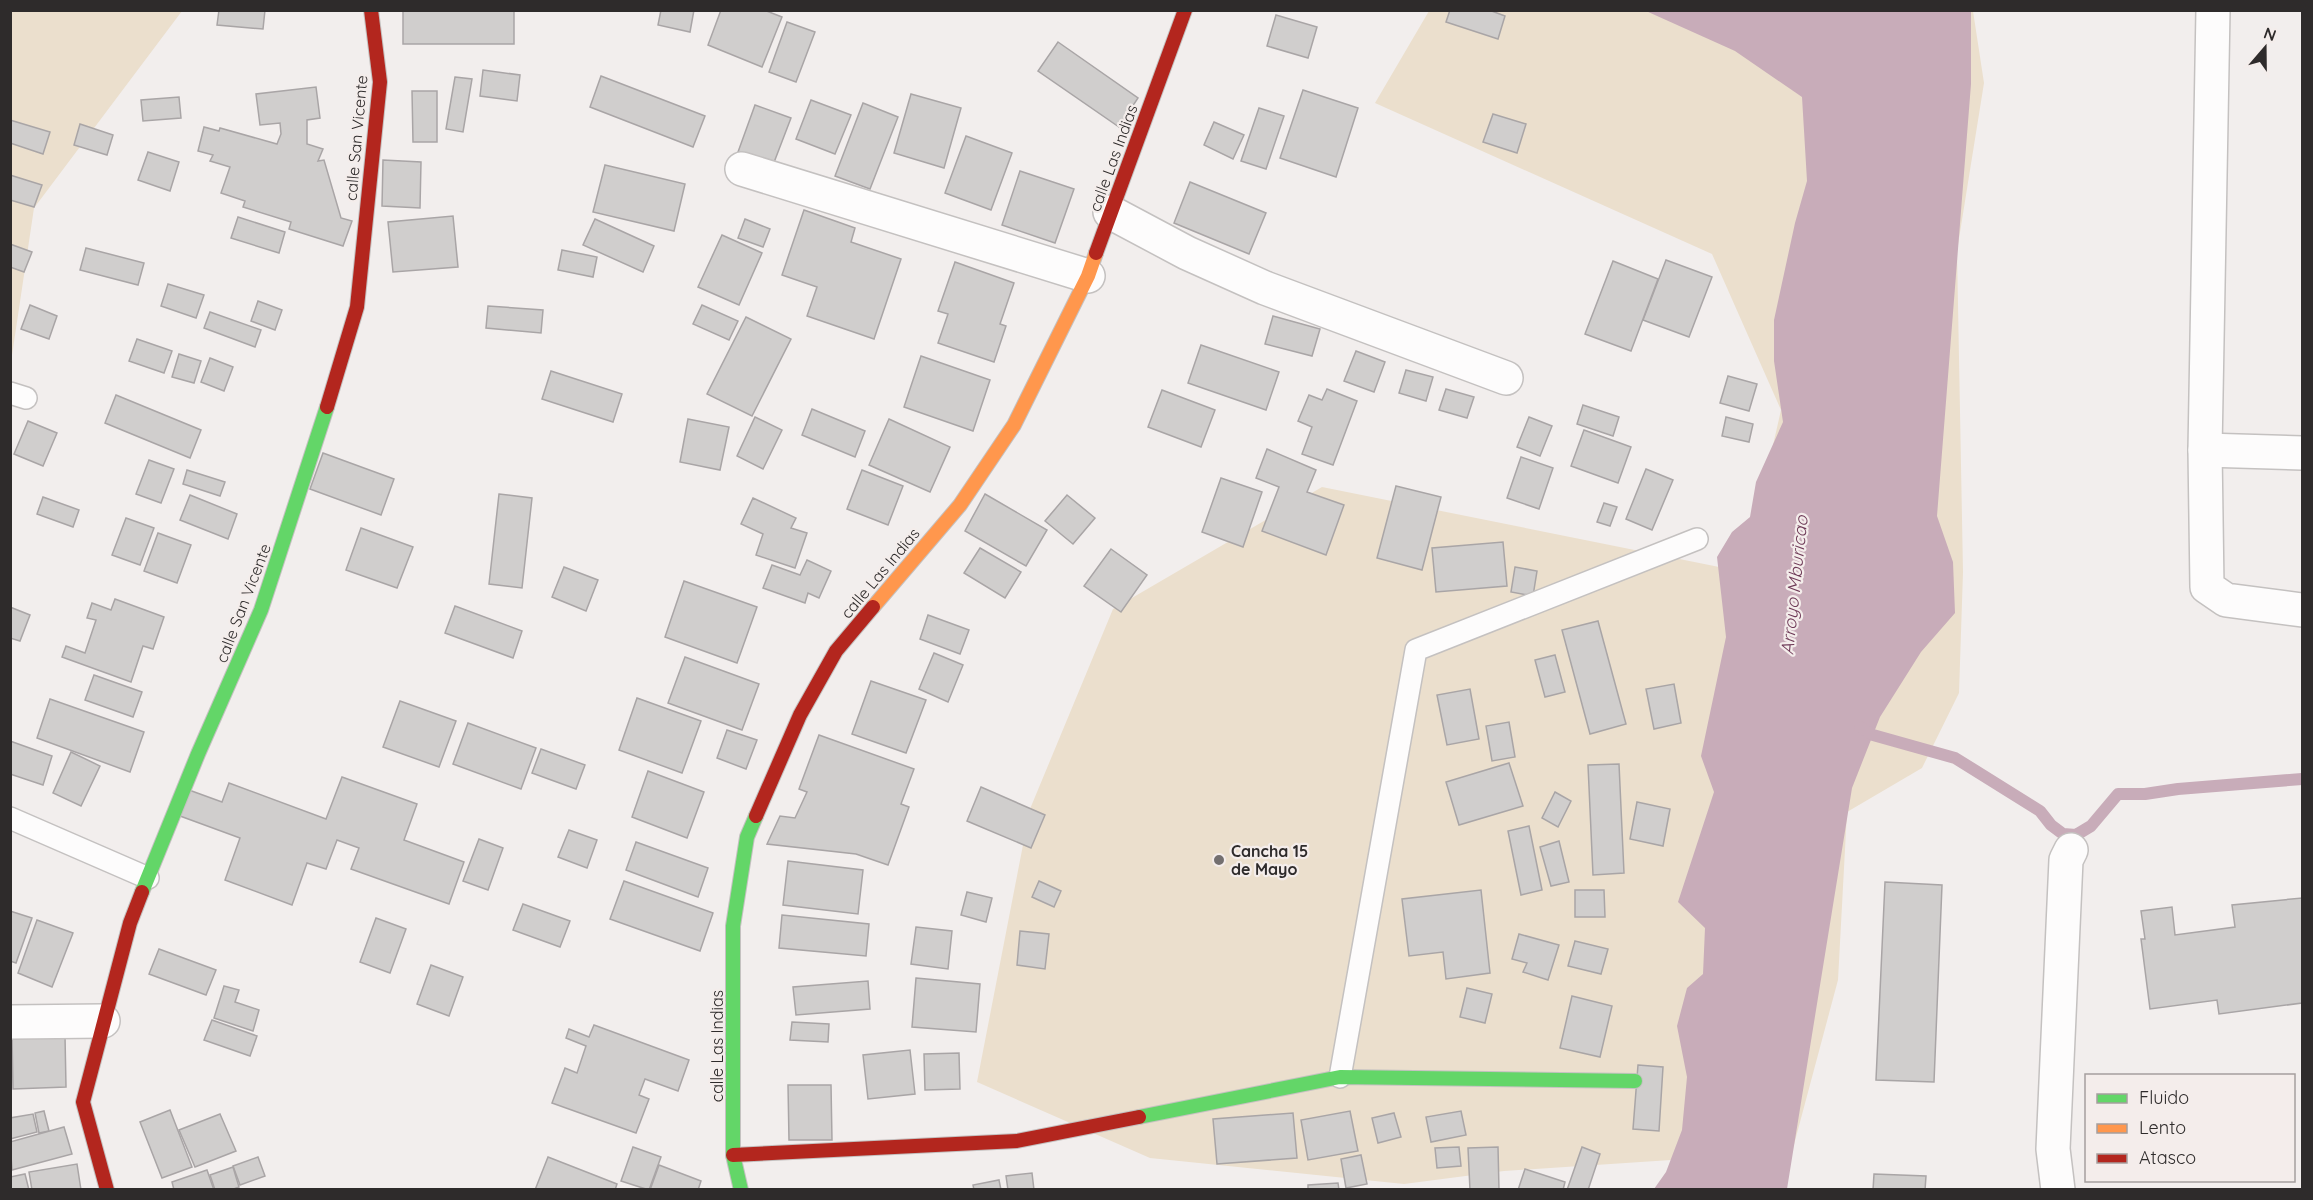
<svg xmlns="http://www.w3.org/2000/svg" width="2313" height="1200" viewBox="0 0 2313 1200" font-family="Quicksand,sans-serif">
<rect width="100%" height="100%" fill="#f2eeed"/>
<g fill="#ebdfcd">
<path d="M10,11H182L34,208L11,362Z"/>
<path d="M1429,11H1973L1984,83L1957,251L1963,572L1959,693L1922,768L1847,812L1838,980L1792,1152L1504,1171L1404,1184L1150,1158L977,1082L1030,809L1113,609L1322,487L1744,572L1781,410L1712,254L1375,103Z"/>
</g>
<path fill="#c8acb9" d="M1646,11H1971V84L1937,516L1953,562L1955,613L1921,652L1880,717L1852,788L1787,1189H1654L1666,1172L1682,1130L1687,1077L1677,1026L1687,988L1703,974L1705,928L1678,902L1714,792L1701,756L1726,637L1717,557L1732,532L1750,517L1756,482L1783,422L1774,361V320L1795,223L1807,181L1802,97L1735,51Z"/>
<g fill="none" stroke-linecap="round" stroke-linejoin="round">
<path stroke="#c8acb9" stroke-width="12" d="M1860,727L1873,735L1955,758L2040,811L2051,825L2063,834L2076,835L2091,826L2118,794H2145L2178,789L2302,779"/>
</g>
<g fill="#d0cecd" stroke="#a9a5a6" stroke-width="1.5">
<path d="M219,10H265L263,29L217,25Z"/>
<rect x="403" y="10" width="111" height="34"/>
<path d="M661,10H694L690,32L658,25Z"/>
<path d="M721,10H764L782,17L762,67L708,45Z"/>
<path d="M1450,10H1489L1505,16L1498,39L1446,22Z"/>
<path d="M1276,15L1317,27L1308,58L1267,46Z"/>
<path d="M787,22L815,32L796,82L769,72Z"/>
<path d="M1058,42L1138,98L1119,127L1038,71Z"/>
<path d="M483,70L520,75L517,101L480,96Z"/>
<path d="M601,76L705,116L693,147L590,107Z"/>
<path d="M455,77L472,79L463,132L446,129Z"/>
<path d="M316,87L320,118L307,120V144L323,149L318,161L324,160L341,218L352,221L343,246L289,229L291,222L243,207L245,201L221,193L230,167L210,161L213,155L198,151L204,127L219,131L220,128L277,144L281,134L280,123L260,125L256,94Z"/>
<path d="M1303,90L1358,108L1336,177L1280,158Z"/>
<path d="M412,91H437V142H413Z"/>
<path d="M911,94L961,108L944,168L894,153Z"/>
<path d="M179,97L181,118L143,121L141,100Z"/>
<path d="M811,100L851,115L835,154L796,139Z"/>
<path d="M863,103L898,117L870,189L835,176Z"/>
<path d="M755,105L791,118L773,165L738,152Z"/>
<path d="M1259,108L1284,116L1266,169L1241,161Z"/>
<path d="M1493,114L1526,124L1517,153L1483,142Z"/>
<path d="M10,120L50,132L43,154L10,143Z"/>
<path d="M1214,122L1244,135L1233,159L1204,145Z"/>
<path d="M80,124L113,135L107,155L74,145Z"/>
<path d="M966,136L1012,153L991,210L945,193Z"/>
<path d="M148,152L179,162L170,191L138,180Z"/>
<path d="M383,160L421,162L420,208L382,206Z"/>
<path d="M605,165L685,184L674,231L593,212Z"/>
<path d="M1020,171L1074,189L1055,243L1002,225Z"/>
<path d="M10,175L42,185L34,207L10,200Z"/>
<path d="M1190,182L1266,213L1249,254L1174,223Z"/>
<path d="M804,210L855,228L851,242L901,259L874,339L807,316L817,287L782,275Z"/>
<path d="M453,216L458,267L393,272L388,222Z"/>
<path d="M238,217L285,232L279,253L231,238Z"/>
<path d="M595,219L654,246L643,272L583,245Z"/>
<path d="M745,219L770,229L763,247L738,238Z"/>
<path d="M722,235L762,253L739,305L698,287Z"/>
<path d="M10,244L32,252L24,272L10,267Z"/>
<path d="M86,248L144,263L138,285L80,270Z"/>
<path d="M562,250L597,257L593,277L558,270Z"/>
<path d="M1666,260L1712,277L1689,337L1643,320Z"/>
<path d="M1613,261L1658,279L1631,351L1585,334Z"/>
<path d="M955,262L1014,283L1000,324L1006,326L994,362L938,343L948,314L938,311Z"/>
<path d="M168,284L204,295L196,318L161,306Z"/>
<path d="M258,301L282,310L275,330L251,321Z"/>
<path d="M30,305L57,316L49,339L21,329Z"/>
<path d="M702,305L738,321L729,340L693,324Z"/>
<path d="M488,306L543,310L541,333L486,328Z"/>
<path d="M210,312L261,330L255,347L204,328Z"/>
<path d="M1273,316L1320,329L1312,356L1265,344Z"/>
<path d="M746,317L791,339L752,416L707,394Z"/>
<path d="M137,339L172,351L164,373L129,361Z"/>
<path d="M1201,345L1279,372L1266,410L1188,383Z"/>
<path d="M1356,351L1385,362L1374,392L1344,381Z"/>
<path d="M179,354L201,361L194,383L172,377Z"/>
<path d="M921,356L990,380L973,431L904,407Z"/>
<path d="M210,358L233,367L224,391L201,382Z"/>
<path d="M1406,370L1433,377L1426,401L1399,393Z"/>
<path d="M551,371L622,394L613,422L542,399Z"/>
<path d="M1728,376L1757,384L1749,411L1720,403Z"/>
<path d="M1327,389L1357,401L1333,465L1302,454L1312,427L1298,421L1309,395L1322,400Z"/>
<path d="M1446,389L1474,397L1467,418L1439,410Z"/>
<path d="M1162,390L1215,410L1201,447L1148,427Z"/>
<path d="M116,395L201,430L190,458L105,423Z"/>
<path d="M1583,405L1619,417L1613,436L1577,424Z"/>
<path d="M812,409L865,431L855,457L802,435Z"/>
<path d="M755,417L782,430L763,469L737,456Z"/>
<path d="M1529,417L1552,426L1540,456L1517,447Z"/>
<path d="M1726,417L1753,424L1749,442L1722,436Z"/>
<path d="M688,419L729,427L720,470L680,462Z"/>
<path d="M889,419L950,447L930,492L869,465Z"/>
<path d="M28,421L57,433L43,466L14,454Z"/>
<path d="M1584,430L1631,447L1618,483L1571,466Z"/>
<path d="M1267,449L1316,470L1307,492L1344,505L1326,555L1262,531L1279,487L1256,478Z"/>
<path d="M323,453L394,479L381,515L310,489Z"/>
<path d="M1521,457L1553,468L1539,509L1507,498Z"/>
<path d="M149,460L174,469L161,503L136,494Z"/>
<path d="M1646,469L1673,480L1652,530L1626,519Z"/>
<path d="M187,470L225,482L220,496L183,484Z"/>
<path d="M862,470L903,486L888,525L847,509Z"/>
<path d="M1221,478L1262,492L1243,547L1202,532Z"/>
<path d="M1396,486L1441,497L1422,570L1377,558Z"/>
<path d="M499,494L532,498L522,588L489,584Z"/>
<path d="M985,494L1047,530L1026,566L965,531Z"/>
<path d="M190,495L237,514L228,539L180,520Z"/>
<path d="M1067,495L1095,518L1073,544L1045,521Z"/>
<path d="M43,497L79,510L73,527L37,514Z"/>
<path d="M753,498L796,518L791,528L807,533L795,568L756,555L763,534L741,524Z"/>
<path d="M1604,503L1617,507L1610,526L1597,522Z"/>
<path d="M126,518L154,528L140,565L112,555Z"/>
<path d="M361,528L413,547L397,588L346,570Z"/>
<path d="M158,533L191,545L177,583L144,571Z"/>
<path d="M1503,542L1507,586L1436,592L1432,548Z"/>
<path d="M980,548L1021,572L1005,598L964,573Z"/>
<path d="M1111,549L1147,575L1121,612L1084,586Z"/>
<path d="M807,560L831,571L819,598L808,593L805,603L763,588L772,565L800,575Z"/>
<path d="M564,567L598,580L586,611L552,597Z"/>
<path d="M1515,567L1537,571L1533,596L1511,592Z"/>
<path d="M684,581L757,607L737,663L665,637Z"/>
<path d="M115,599L164,617L153,649L143,646L131,682L62,657L66,646L85,653L96,620L87,618L92,603L111,610Z"/>
<path d="M455,606L522,631L513,658L445,633Z"/>
<path d="M10,607L30,615L20,641L10,638Z"/>
<path d="M928,615L969,630L960,654L920,639Z"/>
<path d="M1598,621L1626,724L1590,734L1562,630Z"/>
<path d="M934,653L963,665L948,702L919,689Z"/>
<path d="M1555,655L1565,692L1545,697L1535,660Z"/>
<path d="M685,657L759,684L742,730L668,703Z"/>
<path d="M94,675L142,692L133,717L85,700Z"/>
<path d="M871,681L926,700L906,753L852,734Z"/>
<path d="M1674,684L1681,723L1654,729L1646,689Z"/>
<path d="M1470,689L1479,739L1447,745L1437,695Z"/>
<path d="M637,698L701,721L682,773L619,750Z"/>
<path d="M50,699L144,732L130,772L37,738Z"/>
<path d="M400,701L456,721L439,767L383,747Z"/>
<path d="M1509,722L1515,757L1492,761L1486,726Z"/>
<path d="M468,723L536,748L521,789L453,764Z"/>
<path d="M727,730L757,740L746,769L717,758Z"/>
<path d="M819,735L914,769L901,804L909,807L888,865L856,854L767,844L780,816L795,818L807,792L799,789Z"/>
<path d="M10,741L52,756L43,785L10,774Z"/>
<path d="M541,749L585,765L576,789L532,773Z"/>
<path d="M71,752L100,766L81,806L53,793Z"/>
<path d="M1509,763L1523,806L1459,825L1446,782Z"/>
<path d="M1619,764L1624,873L1593,875L1588,765Z"/>
<path d="M648,771L704,792L687,838L632,817Z"/>
<path d="M342,777L417,804L404,840L464,862L449,904L351,869L359,848L337,840L326,869L307,863L292,905L225,880L240,838L180,816L189,790L222,802L229,783L326,819Z"/>
<path d="M981,787L1045,815L1031,848L967,821Z"/>
<path d="M1555,792L1571,801L1558,827L1542,818Z"/>
<path d="M1637,802L1670,809L1663,846L1630,839Z"/>
<path d="M1529,826L1542,890L1521,895L1508,831Z"/>
<path d="M569,830L597,840L587,868L558,857Z"/>
<path d="M479,839L503,848L488,890L463,881Z"/>
<path d="M1559,841L1569,882L1551,886L1540,847Z"/>
<path d="M636,842L708,868L698,897L626,870Z"/>
<path d="M788,861L863,870L858,914L783,905Z"/>
<path d="M624,881L713,913L700,951L610,919Z"/>
<path d="M1039,881L1061,891L1054,907L1032,897Z"/>
<path d="M1885,882L1942,885L1934,1082L1876,1080Z"/>
<path d="M1481,890L1490,973L1446,979L1443,952L1409,956L1402,899Z"/>
<path d="M1575,890H1604L1605,917H1575Z"/>
<path d="M967,892L992,898L986,922L961,915Z"/>
<path d="M2302,898V1003L2219,1014L2217,1000L2150,1009L2141,939H2145L2141,911L2172,907L2175,935L2235,927L2232,905Z"/>
<path d="M523,904L570,921L560,947L513,930Z"/>
<path d="M10,911L32,918L16,963L10,961Z"/>
<path d="M782,915L869,924L866,956L779,948Z"/>
<path d="M376,918L406,929L390,973L360,962Z"/>
<path d="M37,920L73,933L52,987L18,973Z"/>
<path d="M916,927L952,931L948,969L911,964Z"/>
<path d="M1020,931L1049,934L1045,969L1017,965Z"/>
<path d="M1519,934L1559,945L1548,980L1523,972L1527,963L1512,959Z"/>
<path d="M1575,941L1608,949L1601,974L1568,966Z"/>
<path d="M159,949L216,970L206,995L149,974Z"/>
<path d="M431,965L463,977L449,1016L417,1004Z"/>
<path d="M916,978L980,984L976,1032L912,1027Z"/>
<path d="M868,981L870,1009L796,1015L793,987Z"/>
<path d="M224,986L239,990L235,1002L259,1010L253,1031L214,1018Z"/>
<path d="M1467,988L1492,994L1485,1023L1460,1017Z"/>
<path d="M1572,996L1612,1006L1600,1057L1560,1048Z"/>
<path d="M212,1020L257,1036L250,1056L204,1040Z"/>
<path d="M792,1022L829,1024L828,1042L790,1040Z"/>
<path d="M594,1025L689,1060L678,1091L645,1079L639,1095L649,1099L636,1133L552,1103L565,1068L577,1073L586,1046L566,1038L569,1029L589,1037Z"/>
<path d="M65,1036L66,1087L13,1089L12,1037Z"/>
<path d="M910,1050L915,1094L868,1099L863,1055Z"/>
<path d="M959,1053L960,1089L925,1090L924,1054Z"/>
<path d="M1638,1065L1663,1067L1659,1131L1633,1129Z"/>
<path d="M788,1085H831L832,1140H789Z"/>
<path d="M170,1110L192,1167L162,1178L140,1122Z"/>
<path d="M44,1111L49,1131L39,1133L35,1113Z"/>
<path d="M1350,1111L1358,1151L1308,1160L1301,1120Z"/>
<path d="M1461,1111L1466,1135L1431,1142L1426,1117Z"/>
<path d="M1293,1113L1297,1158L1217,1164L1213,1119Z"/>
<path d="M1394,1113L1401,1137L1378,1143L1372,1118Z"/>
<path d="M33,1114L37,1132L10,1139V1118Z"/>
<path d="M220,1114L236,1151L195,1167L179,1130Z"/>
<path d="M64,1127L72,1154L12,1170L10,1142Z"/>
<path d="M633,1147L661,1157L649,1190L621,1181Z"/>
<path d="M1459,1147L1461,1166L1437,1168L1435,1148Z"/>
<path d="M1498,1147L1499,1190H1470L1468,1148Z"/>
<path d="M1582,1147L1600,1154L1588,1190H1567Z"/>
<path d="M1361,1155L1367,1184L1346,1188L1341,1159Z"/>
<path d="M258,1157L265,1176L240,1185L233,1166Z"/>
<path d="M548,1157L617,1184L615,1190H535Z"/>
<path d="M77,1164L81,1190H32L29,1172Z"/>
<path d="M659,1165L701,1181L698,1190H650Z"/>
<path d="M233,1167L239,1187L231,1190H215L210,1175Z"/>
<path d="M1525,1169L1565,1182L1563,1190H1518Z"/>
<path d="M207,1170L214,1190H174L172,1182Z"/>
<path d="M1032,1173L1034,1190H1008L1006,1176Z"/>
<path d="M25,1174L29,1190H10V1177Z"/>
<path d="M1874,1174L1926,1176L1925,1190H1873Z"/>
<path d="M999,1180L1001,1190H974L973,1185Z"/>
<path d="M1338,1183L1339,1190H1308V1185Z"/>
</g>
<g fill="none" stroke-linecap="round" stroke-linejoin="round">
<g stroke="#c4c1c0" stroke-width="24">
<g id="lane">
<path d="M10,393L26,398"/>
<path d="M10,818L148,878"/>
<path d="M1340,1077L1416,650L1697,539"/>
</g>
</g>
<g stroke="#c4c1c0" stroke-width="36">
<g id="street">
<path d="M2213,10L2205,450L2207,587L2226,600L2302,610"/>
<path d="M742,169L1088,276"/>
<path d="M1110,212L1187,253L1265,288L1506,378"/>
<path d="M2205,450L2302,453"/>
<path d="M10,1022L103,1021"/>
<path d="M2058,1190L2053,1149L2066,860L2071,850"/>
</g>
</g>
<g stroke="#c4c1c0" stroke-width="16">
<g id="fast">
<path d="M142,892L198,754L261,610L327,407"/>
<path d="M1139,1117L1340,1077L1635,1081"/>
<path d="M741,1190L733,1155V926L747,837L756,816"/>
</g>
</g>
<g stroke="#c4c1c0" stroke-width="16">
<path id="slow" d="M873,607L960,505L1014,425L1088,276L1096,253"/>
</g>
<g stroke="#c4c1c0" stroke-width="16">
<g id="jam">
<path d="M1096,253L1185,10"/>
<path d="M327,407L357,307L380,82L371,10"/>
<path d="M756,816L800,715L836,651L873,607"/>
<path d="M733,1155L1017,1141L1139,1117"/>
<path d="M107,1190L83,1102L130,923L142,892"/>
</g>
</g>
<use href="#lane" stroke="#fdfcfc" stroke-width="21"/>
<use href="#street" stroke="#fdfcfc" stroke-width="33"/>
<use href="#fast" stroke="#63d668" stroke-width="14"/>
<use href="#slow" stroke="#ff974d" stroke-width="14"/>
<use href="#jam" stroke="#b3261e" stroke-width="14"/>
</g>
<circle fill="#736f6f" stroke="#f4edeb" stroke-width="2" cx="1219" cy="860" r="6"/>
<g text-anchor="middle" dominant-baseline="central" stroke-width="4.5" stroke-linejoin="round" paint-order="stroke">
<g font-size="16" fill="#2e2b2b" stroke="#f4edeb">
<text transform="translate(356 138) rotate(-85)">calle San Vicente</text>
<text transform="translate(1113 158) rotate(-70)">calle Las Indias</text>
<text transform="translate(880 573) rotate(-50)">calle Las Indias</text>
<text transform="translate(243 603) rotate(-69)">calle San Vicente</text>
<text transform="translate(717 1046) rotate(-90)">calle Las Indias</text>
</g>
<g font-size="16" font-weight="bold" fill="#2e2b2b" stroke="#f4edeb" text-anchor="start">
<text x="1231" y="851">Cancha 15<tspan x="1231" dy="18">de Mayo</tspan></text>
</g>
<g font-size="18" font-style="italic" fill="#6e3a57" stroke="#f4edeb">
<text transform="translate(1794 585) rotate(-84)">Arroyo Mburicao</text>
</g>
</g>
<rect width="2313" height="1200" fill="none" stroke="#2e2b2b" stroke-width="24"/>
<rect x="2085" y="1074" width="210" height="108" fill="#f4edeb" stroke="#a59f9e" stroke-width="1.5"/>
<rect x="2097" y="1094" width="30" height="9" fill="#63d668" stroke="#a59f9e" stroke-width="1.5"/>
<text x="2139" y="1104" font-size="18" fill="#2e2b2b">Fluido</text>
<rect x="2097" y="1124" width="30" height="9" fill="#ff974d" stroke="#a59f9e" stroke-width="1.5"/>
<text x="2139" y="1134" font-size="18" fill="#2e2b2b">Lento</text>
<rect x="2097" y="1154" width="30" height="9" fill="#b3261e" stroke="#a59f9e" stroke-width="1.5"/>
<text x="2139" y="1164" font-size="18" fill="#2e2b2b">Atasco</text>
<g transform="translate(2265 48) rotate(20)" stroke="#f4edeb" stroke-width="4.5" paint-order="stroke">
<path d="M0-4.5L10 22L0 15L-10 22Z" fill="#2e2b2b"/>
<text y="-9" font-size="16" font-weight="bold" text-anchor="middle" fill="#2e2b2b">N</text>
</g>
</svg>
